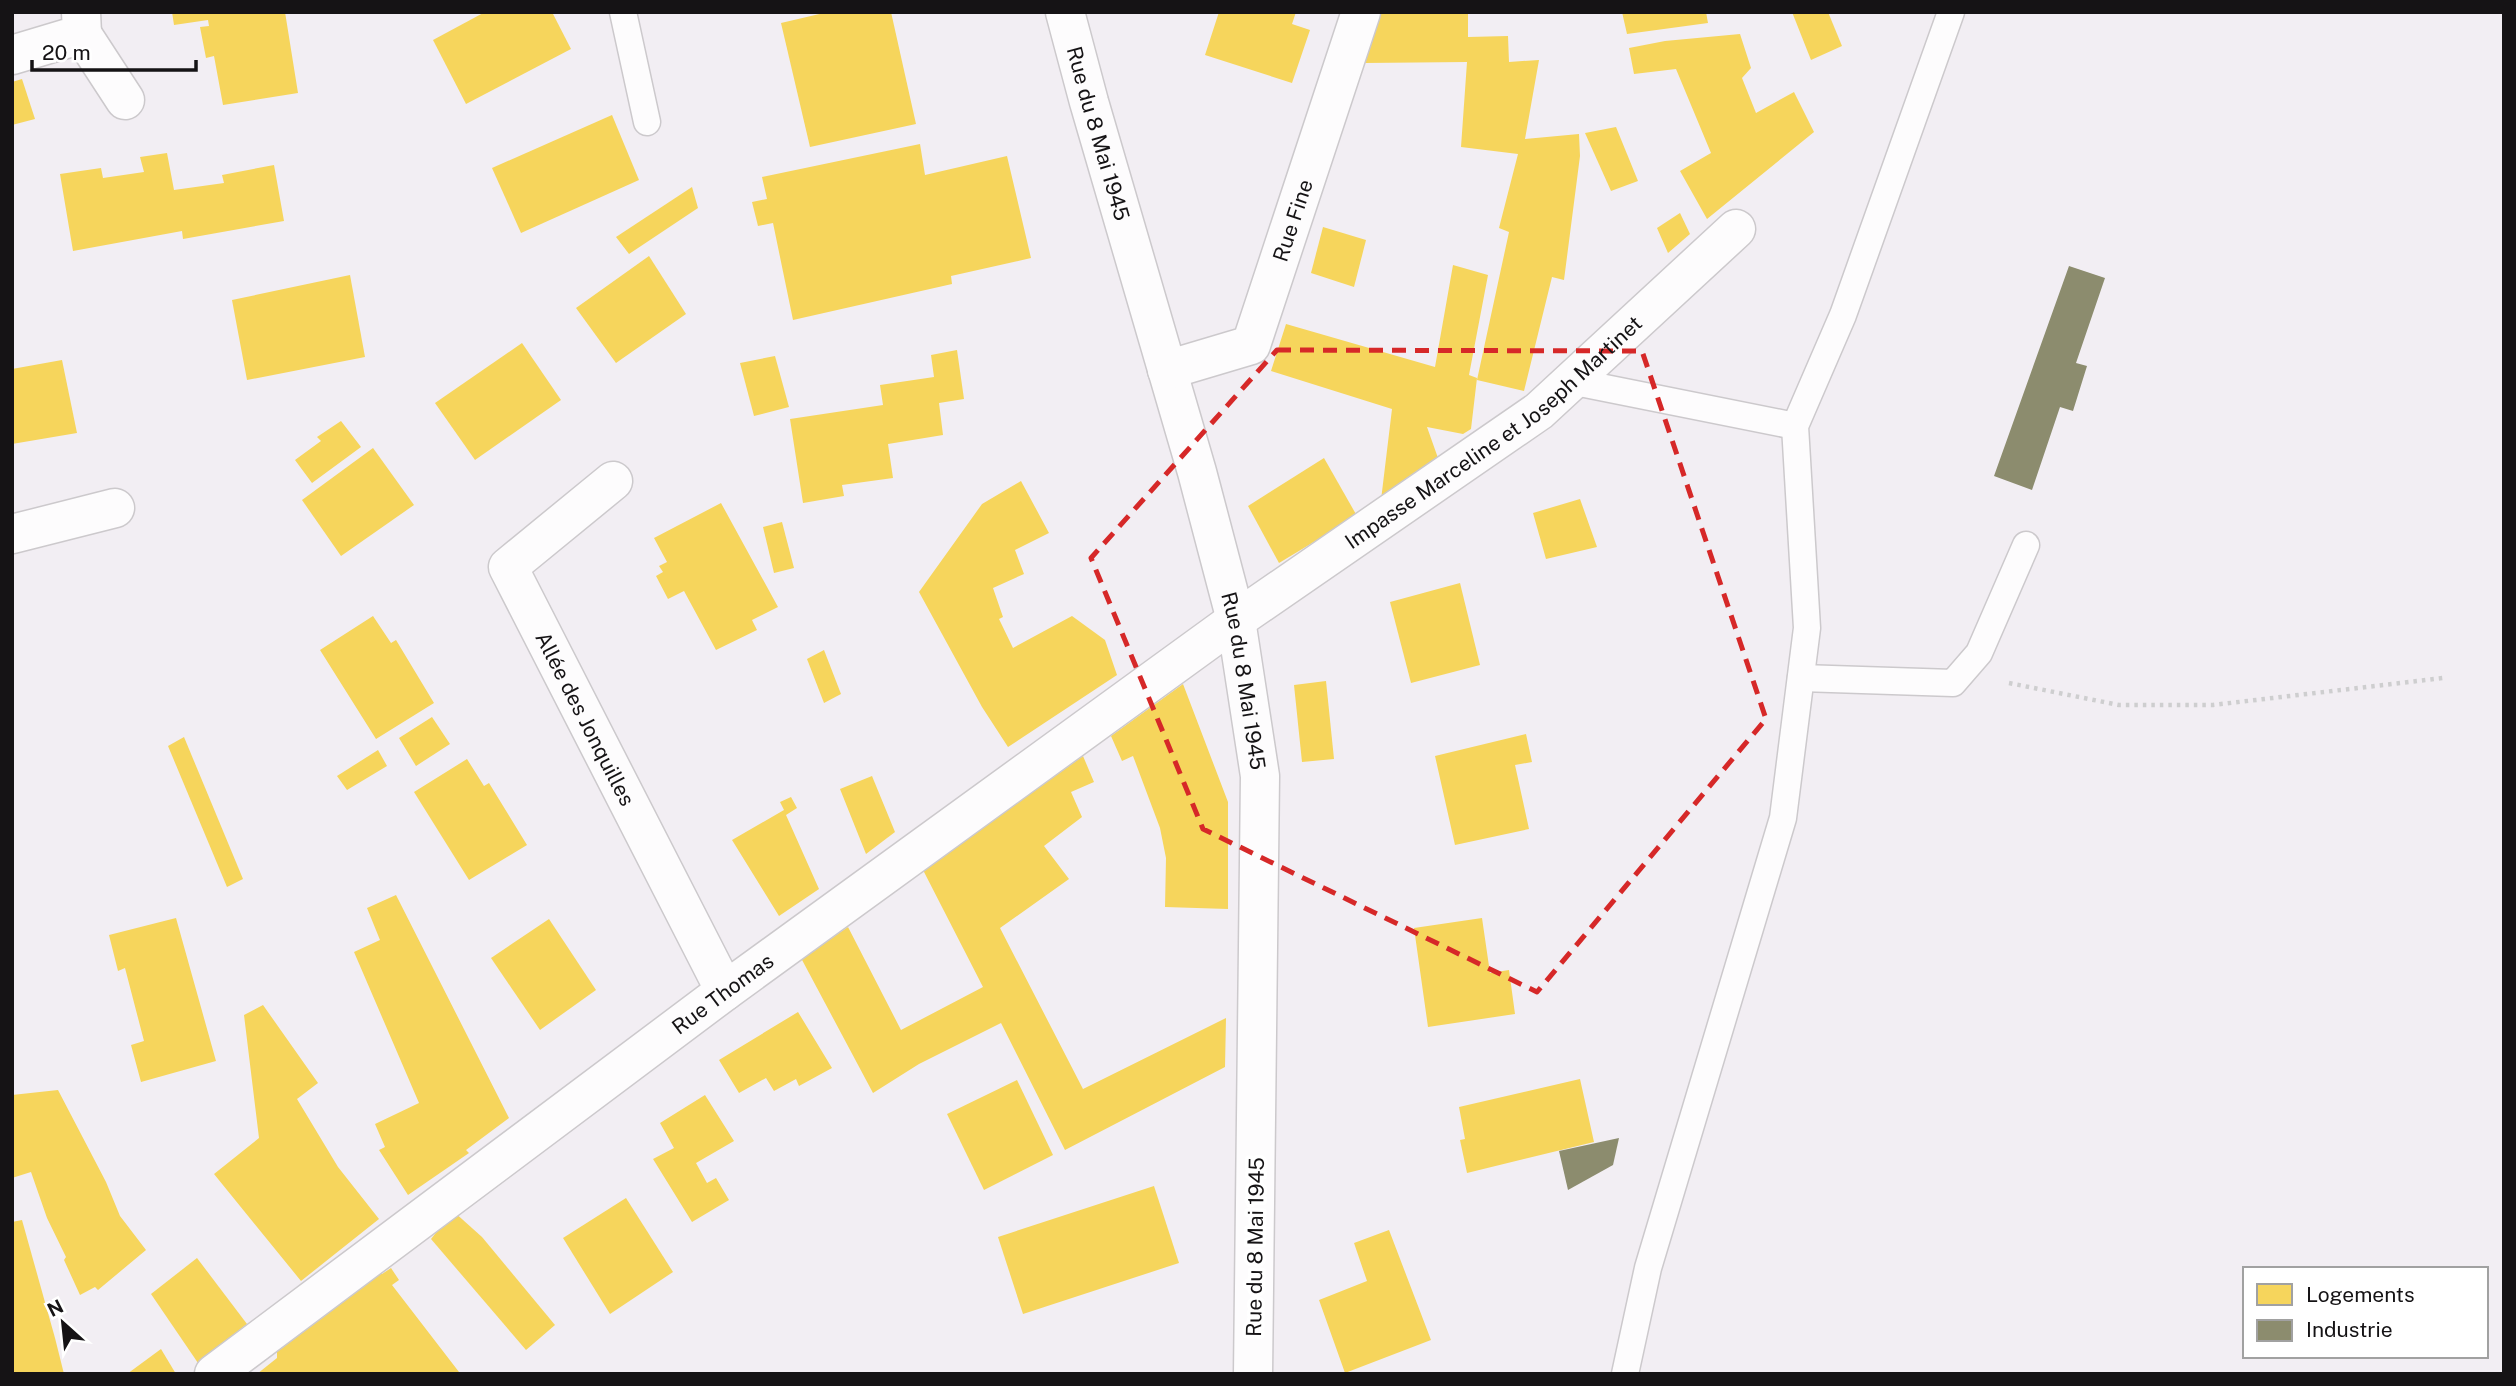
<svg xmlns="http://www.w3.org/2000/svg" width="2516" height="1386" viewBox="0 0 2516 1386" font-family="'Public Sans',sans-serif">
<rect width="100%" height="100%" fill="#f2eef3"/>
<g fill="#f6d55c">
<path d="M172,12H285L298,93L223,105L214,56L206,58L200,27L209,26L208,20L174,25Z"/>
<path d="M485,12H552L571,49L466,104L433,40Z"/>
<path d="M828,12H891L916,124L810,147L781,23Z"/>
<path d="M1219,12H1296L1292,24L1310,30L1292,83L1205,55Z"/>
<path d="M1378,12H1468V37L1508,36L1509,62L1539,60L1525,139L1579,134L1580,156L1564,280L1552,277L1524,391L1477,380L1509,232L1499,228L1518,154L1461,147L1467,62L1364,63Z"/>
<path d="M1622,12H1706L1708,23L1627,34Z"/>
<path d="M1792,12H1828L1842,46L1811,60Z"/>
<path d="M1740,34L1751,68L1742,78L1756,113L1794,92L1814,132L1707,219L1680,171L1711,153L1676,69L1634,74L1629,48L1665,41Z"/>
<path d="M22,79L35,119L12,125V82Z"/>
<path d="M612,115L639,180L521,233L492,168Z"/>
<path d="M1616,127L1638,181L1611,191L1585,133Z"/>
<path d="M920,144L925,175L1007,156L1031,258L951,276L952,284L793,320L773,223L758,226L752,202L767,199L762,177Z"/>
<path d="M167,153L174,190L224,183L222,175L274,165L284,221L183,239L182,231L73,251L60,174L101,168L103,178L144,172L140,157Z"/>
<path d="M692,187L698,208L629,254L616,237Z"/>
<path d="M1680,213L1690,234L1668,253L1657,228Z"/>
<path d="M1323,227L1366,240L1354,287L1311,273Z"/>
<path d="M649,256L686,314L616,363L576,308Z"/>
<path d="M1453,265L1488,275L1469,375L1477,378L1471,429L1463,434L1427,427L1438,458L1381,500L1392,409L1271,371L1286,324L1435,367Z"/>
<path d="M350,275L365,357L247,380L232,300Z"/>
<path d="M522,343L561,400L475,460L435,403Z"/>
<path d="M957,350L964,399L939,403L943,435L888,444L893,478L842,485L844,496L803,503L790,419L883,405L880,385L934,377L931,355Z"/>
<path d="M775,356L789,407L754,416L740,363Z"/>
<path d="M62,360L77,433L12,444V369Z"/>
<path d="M341,421L361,447L312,483L295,460L321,441L317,437Z"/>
<path d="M373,448L414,505L341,556L302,500Z"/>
<path d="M1324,458L1357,516L1279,563L1248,506Z"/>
<path d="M1021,481L1049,533L1015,550L1024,574L993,588L1003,617L999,619L1013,648L1072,616L1105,640L1117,675L1008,747L982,707L919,592L982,504Z"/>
<path d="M1580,499L1597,547L1546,559L1533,513Z"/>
<path d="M721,503L778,607L752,620L757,630L716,650L684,591L668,599L656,576L663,572L659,566L667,562L654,538Z"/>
<path d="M782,522L794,568L774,573L763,527Z"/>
<path d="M1460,583L1480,665L1411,683L1390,602Z"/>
<path d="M373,616L391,643L396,640L434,703L376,739L320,650Z"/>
<path d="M824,650L841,694L824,703L807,659Z"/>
<path d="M1326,681L1334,759L1302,762L1294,685Z"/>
<path d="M1183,684L1228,802V909L1165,907L1166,858L1160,828L1133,756L1122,761L1111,736Z"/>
<path d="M432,717L450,744L416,766L399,738Z"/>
<path d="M1526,734L1532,762L1515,765L1529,829L1455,845L1435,756Z"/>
<path d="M184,737L243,879L227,887L168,746Z"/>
<path d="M378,750L387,766L347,790L337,776Z"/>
<path d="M1083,756L1094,782L1071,792L1082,817L1044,846L1069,879L1000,928L1083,1089L1226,1018L1225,1067L1065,1150L1001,1023L919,1064L873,1093L801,958L848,927L901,1030L983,987L923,870Z"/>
<path d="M467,759L484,786L489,783L527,845L469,880L414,792Z"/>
<path d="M872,776L895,832L866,854L840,789Z"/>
<path d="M791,797L797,808L786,815L819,889L779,916L732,840L784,810L780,802Z"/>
<path d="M396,895L509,1118L466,1150L469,1153L408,1195L379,1150L385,1147L375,1124L419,1103L354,952L380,940L367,908Z"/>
<path d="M176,918L216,1061L141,1082L131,1045L144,1041L125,968L118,971L109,935Z"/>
<path d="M1482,918L1490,973L1509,970L1515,1014L1428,1027L1414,928Z"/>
<path d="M549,919L596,990L540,1030L491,958Z"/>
<path d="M263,1005L318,1083L297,1099L338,1167L379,1219L301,1281L214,1174L259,1138L244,1015Z"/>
<path d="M798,1012L832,1068L799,1086L796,1079L774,1091L766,1078L739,1093L719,1060Z"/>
<path d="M1580,1079L1594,1142L1467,1173L1460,1140L1465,1139L1459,1107Z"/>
<path d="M1017,1080L1053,1155L984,1190L947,1114Z"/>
<path d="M58,1090L106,1182L120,1216L146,1250L98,1290L95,1287L80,1295L64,1260L66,1257L47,1218L31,1172L12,1178V1095Z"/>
<path d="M705,1095L734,1141L696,1163L707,1183L716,1178L729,1200L692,1222L653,1159L674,1148L660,1123Z"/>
<path d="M1154,1186L1179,1263L1023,1314L998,1237Z"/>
<path d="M626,1198L673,1272L610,1314L563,1238Z"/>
<path d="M453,1211L482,1237L555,1325L526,1350L431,1239Z"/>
<path d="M22,1220L55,1338L64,1374H12V1222Z"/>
<path d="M1389,1230L1431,1340L1345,1373L1319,1300L1367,1281L1354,1243Z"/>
<path d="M197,1258L247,1324L198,1363L151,1294Z"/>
<path d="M391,1268L399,1280L392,1285L459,1372L257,1374L277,1358V1346L379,1270L382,1274Z"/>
<path d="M161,1349L176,1374H127Z"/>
</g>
<g fill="#8c8c6e">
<path d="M2069,266L2105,278L2076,363L2087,366L2073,411L2060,407L2032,490L1994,476Z"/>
<path d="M1619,1138L1613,1165L1568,1190L1559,1151Z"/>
</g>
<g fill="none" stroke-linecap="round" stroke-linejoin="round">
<g stroke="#ccc9cc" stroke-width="29">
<g id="lane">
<path d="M623,12L647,122"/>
<path d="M1570,381L1795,426"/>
<path d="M1801,678L1953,683L1979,653L2026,545"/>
<path d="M1625,1374L1648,1268L1783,818L1807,628L1795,426L1843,315L1951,12"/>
</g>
</g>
<g stroke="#ccc9cc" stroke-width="41">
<g id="street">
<path id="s1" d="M1065,12L1089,102L1197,472L1236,620L1260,776L1253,1374"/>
<path d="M82,34L125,100"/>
<path d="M12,55L82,34L81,12"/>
<path id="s2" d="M1167,370L1251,345L1361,12"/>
<path id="s3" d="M613,481L508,567L725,991"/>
<path d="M12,534L115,508"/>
<path id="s4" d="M214,1374L725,991L1236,620L1539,411L1736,229"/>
</g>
</g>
<path stroke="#cececf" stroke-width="4.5" stroke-dasharray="3.5 5" stroke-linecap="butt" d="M2009,683L2119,705H2213L2443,678"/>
<use href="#lane" stroke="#fdfcfd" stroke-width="26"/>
<use href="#street" stroke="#fdfcfd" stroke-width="38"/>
</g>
<path fill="none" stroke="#d62828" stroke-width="5" stroke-dasharray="14 9" stroke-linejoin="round" d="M1277,350L1642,351L1766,719L1537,992L1203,829L1091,558Z"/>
<g text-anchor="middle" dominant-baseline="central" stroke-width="7" stroke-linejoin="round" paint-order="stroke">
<g font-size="21" fill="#151315" stroke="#fff">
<text stroke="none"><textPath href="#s1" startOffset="126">Rue du 8 Mai 1945</textPath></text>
<text stroke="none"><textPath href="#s2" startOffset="219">Rue Fine</textPath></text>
<text stroke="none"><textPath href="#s4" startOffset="1589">Impasse Marceline et Joseph Martinet</textPath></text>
<text stroke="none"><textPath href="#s1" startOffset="693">Rue du 8 Mai 1945</textPath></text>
<text stroke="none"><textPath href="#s3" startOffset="306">Allée des Jonquilles</textPath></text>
<text stroke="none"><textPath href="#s4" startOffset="635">Rue Thomas</textPath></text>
<text transform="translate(1255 1247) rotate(-89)">Rue du 8 Mai 1945</text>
</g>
</g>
<rect width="2516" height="1386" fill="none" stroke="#151315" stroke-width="28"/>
<rect x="2243" y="1267" width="245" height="91" fill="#ffffff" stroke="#a1a1a1" stroke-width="2"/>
<rect x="2257" y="1284" width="35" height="21" fill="#f6d55c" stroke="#a1a1a1" stroke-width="2"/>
<text x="2306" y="1302" font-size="21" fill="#151315">Logements</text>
<rect x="2257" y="1320" width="35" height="21" fill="#8c8c6e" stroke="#a1a1a1" stroke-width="2"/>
<text x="2306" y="1337" font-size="21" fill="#151315">Industrie</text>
<g transform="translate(63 1323) rotate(333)" stroke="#ffffff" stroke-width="5" paint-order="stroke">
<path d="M0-5L12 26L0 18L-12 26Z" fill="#151315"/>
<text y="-10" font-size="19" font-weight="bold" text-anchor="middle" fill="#151315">N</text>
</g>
<path d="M32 60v10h164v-10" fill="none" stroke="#151315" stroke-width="3.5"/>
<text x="42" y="60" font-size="21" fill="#151315" stroke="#ffffff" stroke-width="5" paint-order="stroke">20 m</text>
</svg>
